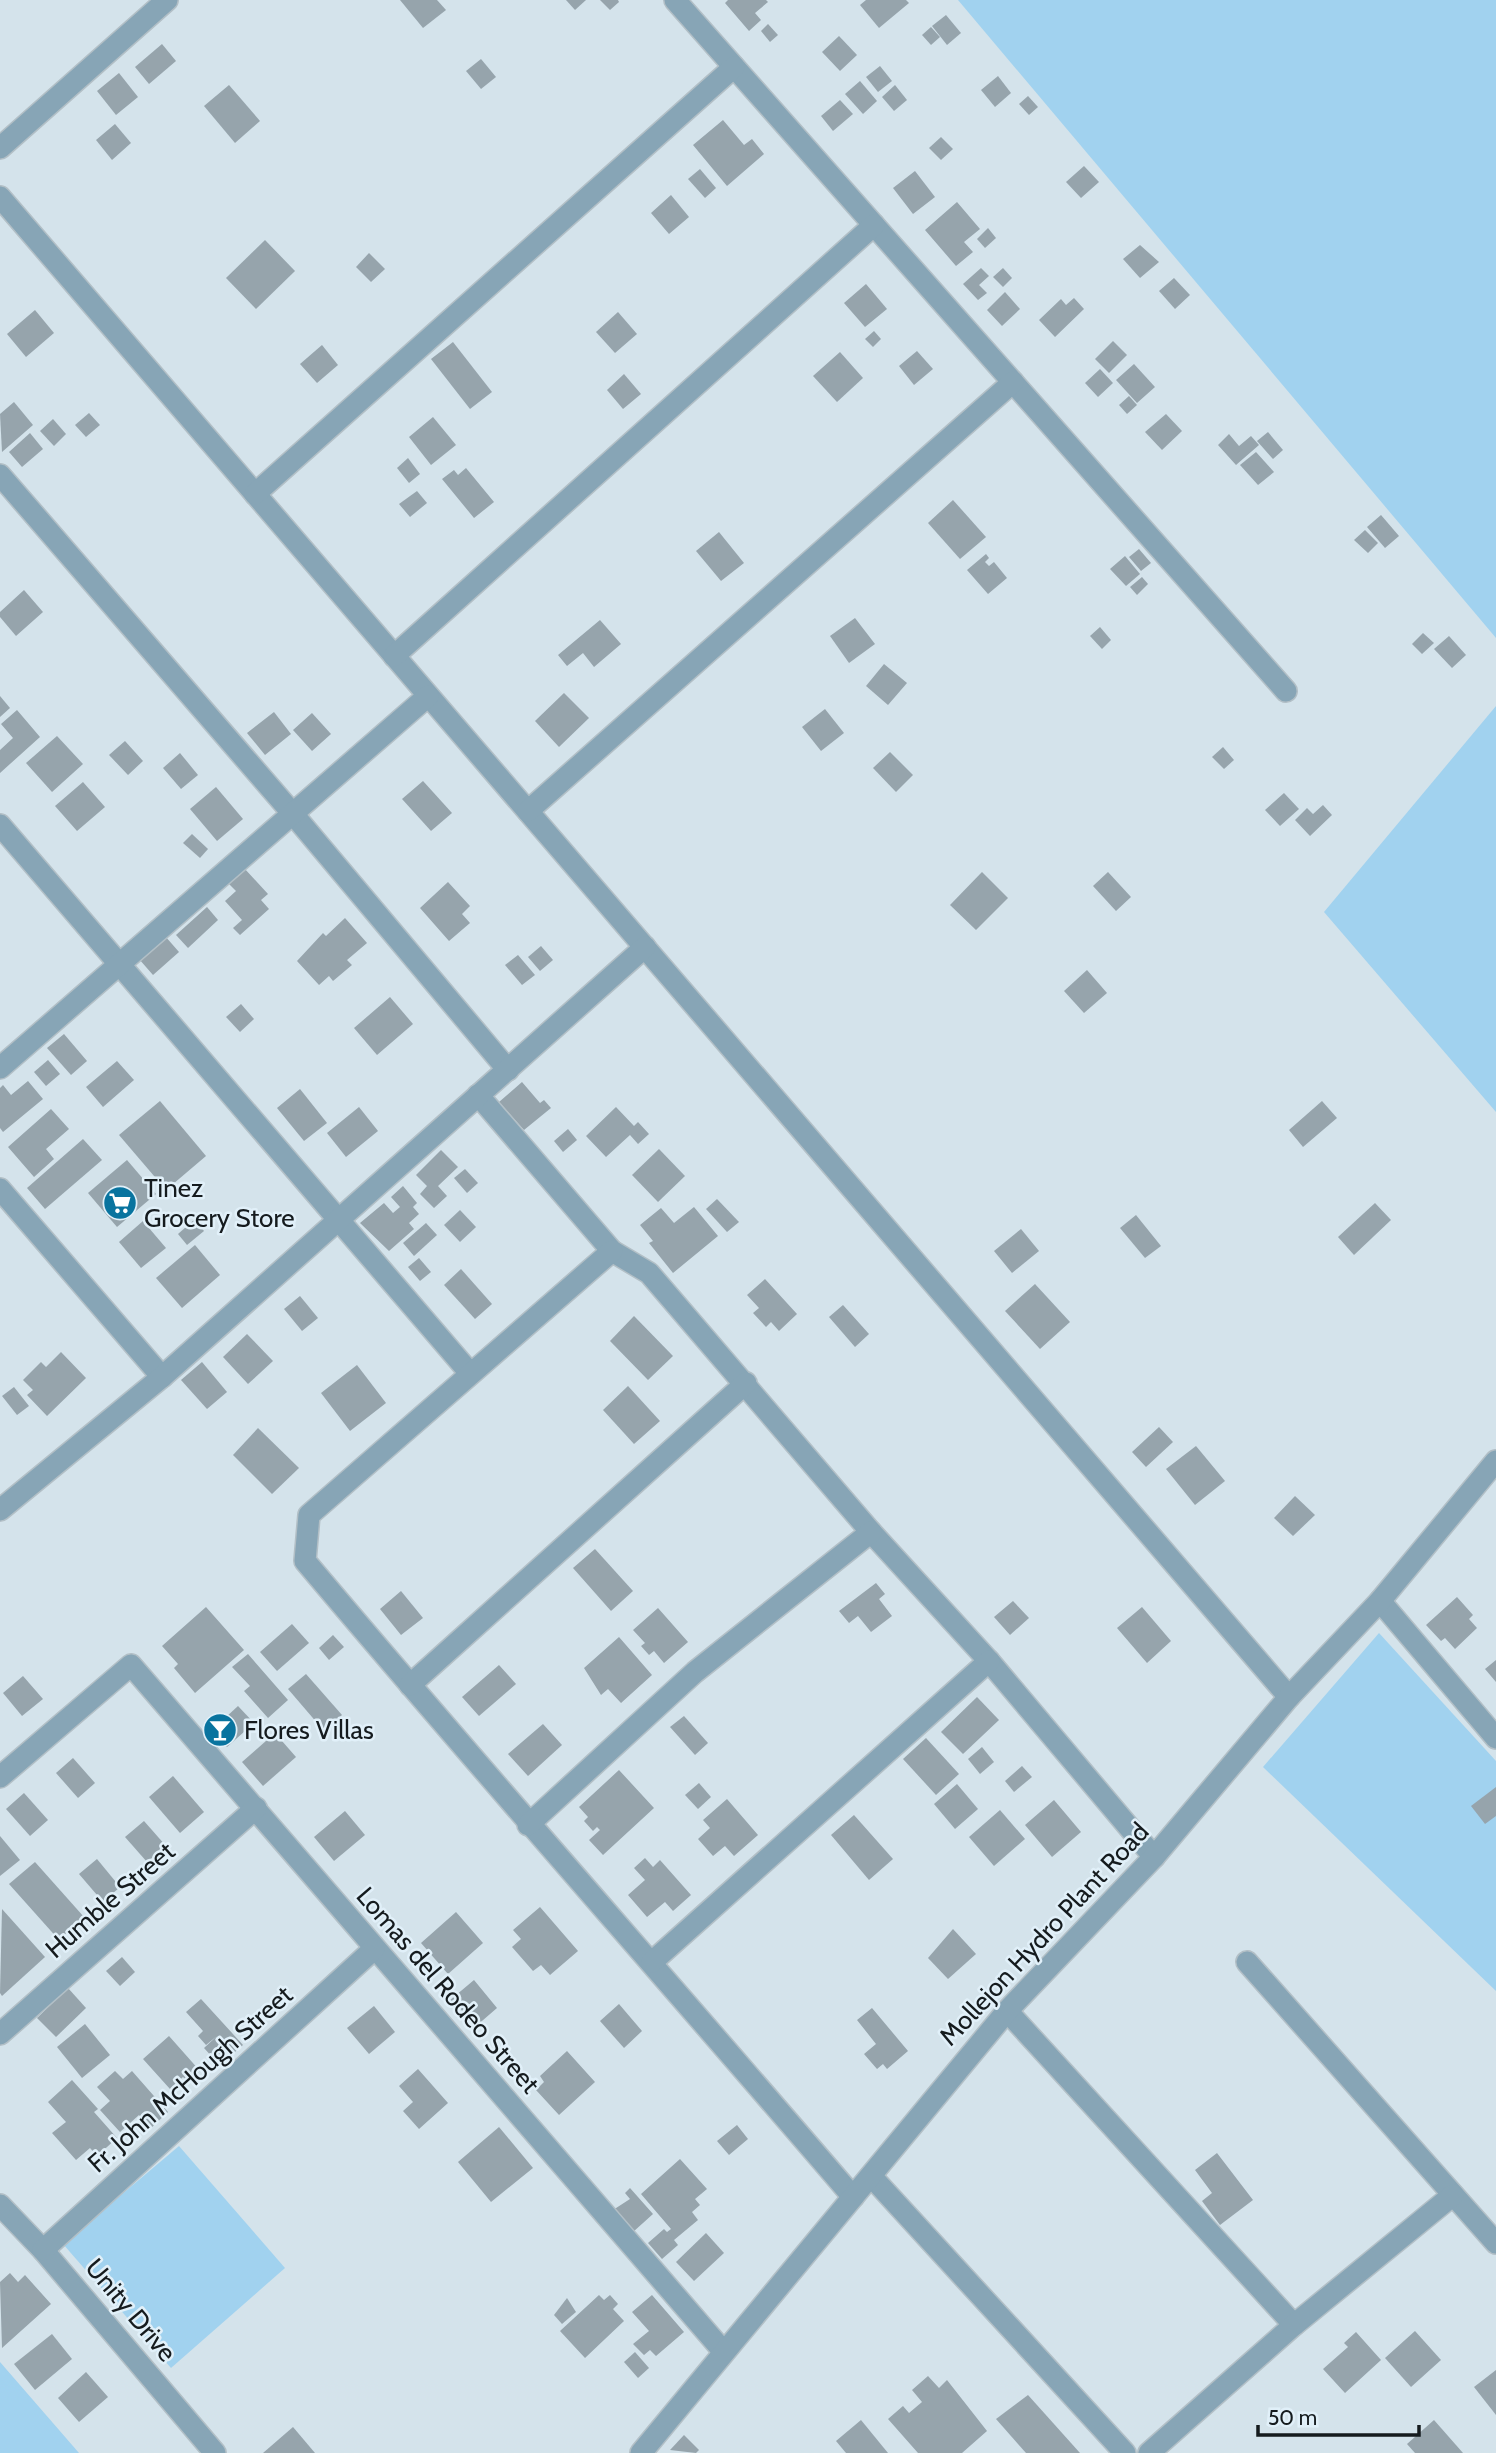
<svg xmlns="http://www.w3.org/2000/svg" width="1496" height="2453" viewBox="0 0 1496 2453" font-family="Cabin,sans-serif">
<rect width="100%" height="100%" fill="#d4e3eb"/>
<g fill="#a1d2ef">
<path d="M958,0H1496V638Z"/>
<path d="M1496,706V1112L1324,912Z"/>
<path d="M1379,1633L1496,1761V1991L1263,1767Z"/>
<path d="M179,2146L285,2268L171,2368L63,2244Z"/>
<path d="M0,2362L79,2453H0Z"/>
</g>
<g fill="#96a4ac">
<path d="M400,0H437L446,10L423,28Z"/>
<path d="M566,0H586L575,10Z"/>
<path d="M600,0H618L619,2L610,10Z"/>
<path d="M728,0H766L768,2L755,13L761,20L749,31L725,3Z"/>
<path d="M866,0H906L909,3L879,28L860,5Z"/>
<path d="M946,15L961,33L947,45L932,26Z"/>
<path d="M768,24L778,35L770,42L761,31Z"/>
<path d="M931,27L940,37L931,45L922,35Z"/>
<path d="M839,36L857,55L840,71L822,52Z"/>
<path d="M162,44L176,61L149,84L135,67Z"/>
<path d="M481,59L496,77L481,89L466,71Z"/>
<path d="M880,66L892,81L878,92L866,77Z"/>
<path d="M119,73L138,97L116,115L97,91Z"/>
<path d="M998,76L1011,93L995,107L981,90Z"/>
<path d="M860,81L877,101L863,114L845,94Z"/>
<path d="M229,85L260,121L235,143L204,106Z"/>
<path d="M895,85L907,100L894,111L882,97Z"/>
<path d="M1028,96L1038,107L1029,115L1019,104Z"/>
<path d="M840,100L853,114L833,131L821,116Z"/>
<path d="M723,120L744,145L752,139L764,154L727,186L693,145Z"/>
<path d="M115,124L131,143L112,160L96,140Z"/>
<path d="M941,137L953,149L941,160L929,148Z"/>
<path d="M1084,166L1099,182L1081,198L1066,182Z"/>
<path d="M700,169L716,188L705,198L688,179Z"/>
<path d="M915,171L935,197L913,214L893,188Z"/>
<path d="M671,195L689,217L669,234L651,213Z"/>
<path d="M957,202L980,229L964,242L973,252L956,266L925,230Z"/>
<path d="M988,228L996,238L985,248L977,239Z"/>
<path d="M265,240L295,271L256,309L226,278Z"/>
<path d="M1140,245L1159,262L1140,278L1123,259Z"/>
<path d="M369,253L385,269L371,282L356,267Z"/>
<path d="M981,268L989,276L979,285L987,293L978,300L963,284Z"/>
<path d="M1003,268L1012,278L1003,287L993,277Z"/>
<path d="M1174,278L1190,295L1175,309L1159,291Z"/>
<path d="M866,284L887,309L865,327L844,303Z"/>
<path d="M1005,292L1020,309L1002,326L987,310Z"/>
<path d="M1074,298L1084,309L1055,337L1039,320L1061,299L1066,305Z"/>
<path d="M35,310L54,333L26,357L7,334Z"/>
<path d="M618,312L637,334L615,353L596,332Z"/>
<path d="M874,331L881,339L873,347L865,339Z"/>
<path d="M1113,341L1127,355L1109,373L1095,359Z"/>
<path d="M453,342L492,392L470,409L431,359Z"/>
<path d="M322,345L338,365L317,383L300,364Z"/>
<path d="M917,351L933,369L914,385L899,366Z"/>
<path d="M840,352L863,378L837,402L813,376Z"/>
<path d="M1134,364L1155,387L1137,403L1116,380Z"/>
<path d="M1100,369L1113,383L1098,397L1085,383Z"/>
<path d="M624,374L641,394L623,409L607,390Z"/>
<path d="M1129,396L1137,405L1127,414L1119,405Z"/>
<path d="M14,402L33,425L2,452L0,414Z"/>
<path d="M89,413L100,425L86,437L75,425Z"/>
<path d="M1166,414L1182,431L1162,450L1145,432Z"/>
<path d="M433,417L456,445L431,465L409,437Z"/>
<path d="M53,419L66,434L54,446L40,431Z"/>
<path d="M1268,432L1283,450L1273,459L1257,441Z"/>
<path d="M30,433L43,449L22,467L9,452Z"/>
<path d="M1229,434L1239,446L1251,436L1259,445L1236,465L1218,445Z"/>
<path d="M1256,452L1274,472L1258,485L1240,465Z"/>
<path d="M408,458L420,474L409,483L397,468Z"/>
<path d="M466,468L494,502L474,518L442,479L454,470L458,475Z"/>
<path d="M417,491L427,503L410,517L399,504Z"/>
<path d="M953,500L986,537L960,559L928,523Z"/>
<path d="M1381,515L1399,536L1385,548L1367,527Z"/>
<path d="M1365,530L1378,543L1368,553L1354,540Z"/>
<path d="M719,532L744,563L721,581L696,551Z"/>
<path d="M1139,549L1151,563L1141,571L1129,557Z"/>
<path d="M986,554L989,558L985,562L989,566L994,562L1007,578L988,594L967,570Z"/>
<path d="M1125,556L1140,574L1126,586L1110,569Z"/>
<path d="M1142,577L1148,584L1137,595L1130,587Z"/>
<path d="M24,590L43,612L16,636L0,617V612Z"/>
<path d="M855,618L875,644L849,663L830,636Z"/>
<path d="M600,620L621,644L594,667L583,653L567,666L558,655Z"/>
<path d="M1100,627L1111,640L1102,649L1090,636Z"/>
<path d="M1423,633L1434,643L1422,654L1412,644Z"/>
<path d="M1449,636L1466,655L1452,668L1434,649Z"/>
<path d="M884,664L907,683L888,705L866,686Z"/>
<path d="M564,693L589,718L559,747L535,721Z"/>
<path d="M0,696L10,708L0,717Z"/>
<path d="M825,709L844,733L821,751L802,727Z"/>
<path d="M17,710L40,737L0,773V750L13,738L1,724Z"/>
<path d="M274,712L291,734L265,755L247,733Z"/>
<path d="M312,713L331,734L312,751L293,730Z"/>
<path d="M57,736L83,764L52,792L26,763Z"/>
<path d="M125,741L143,761L128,775L109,755Z"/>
<path d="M1223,747L1234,760L1224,769L1212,757Z"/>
<path d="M890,752L913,775L896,792L873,768Z"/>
<path d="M180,753L198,775L181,789L163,768Z"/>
<path d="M423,781L452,813L431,831L402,799Z"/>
<path d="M83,782L105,807L77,831L55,806Z"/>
<path d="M216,787L243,819L217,841L190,809Z"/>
<path d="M1284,793L1299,809L1280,826L1265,810Z"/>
<path d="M1323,805L1332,815L1310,836L1295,820L1307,808L1313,814Z"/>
<path d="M192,834L208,849L200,858L183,843Z"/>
<path d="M244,868L268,894L261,900L269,909L240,935L233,928L242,920L225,901L236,891L228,883Z"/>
<path d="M982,872L1008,898L976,930L950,905Z"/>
<path d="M1108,872L1131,897L1116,911L1093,886Z"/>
<path d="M448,882L470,906L462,914L470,923L449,941L420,908Z"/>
<path d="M207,907L218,920L188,948L176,935Z"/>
<path d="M345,918L367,943L347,960L352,965L333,981L329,976L319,985L297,961L323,933L326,936Z"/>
<path d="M165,936L179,952L153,975L139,959Z"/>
<path d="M541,946L553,960L540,971L528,957Z"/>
<path d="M518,955L535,975L522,985L505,965Z"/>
<path d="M1087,970L1107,993L1084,1013L1064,991Z"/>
<path d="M390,997L413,1024L377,1055L354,1028Z"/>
<path d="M241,1004L254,1019L240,1032L226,1017Z"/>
<path d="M64,1034L87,1061L71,1075L47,1048Z"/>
<path d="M48,1060L60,1074L46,1086L34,1072Z"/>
<path d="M117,1061L134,1080L103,1107L86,1087Z"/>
<path d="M28,1081L43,1099L3,1132L0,1128V1088L3,1085L11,1095Z"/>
<path d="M522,1082L540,1103L544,1100L551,1108L524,1130L499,1102Z"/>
<path d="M300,1089L327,1123L304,1141L277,1108Z"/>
<path d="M160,1101L206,1156L166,1190L119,1135Z"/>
<path d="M1322,1101L1337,1118L1303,1147L1289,1130Z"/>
<path d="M359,1107L378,1131L346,1157L327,1133Z"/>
<path d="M616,1107L634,1126L638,1122L649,1134L638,1144L630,1135L606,1157L586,1136Z"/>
<path d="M51,1109L69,1129L46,1149L54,1159L34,1177L8,1147Z"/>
<path d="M568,1129L577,1140L563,1152L554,1141Z"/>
<path d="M83,1139L102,1160L45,1209L27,1188Z"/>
<path d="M659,1149L685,1176L658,1202L632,1175Z"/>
<path d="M441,1150L458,1167L438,1186L447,1196L434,1208L420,1194L427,1186L416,1175Z"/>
<path d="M127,1160L156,1194L117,1227L88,1193Z"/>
<path d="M465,1169L478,1183L467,1193L454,1178Z"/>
<path d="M403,1186L417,1203L413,1207L419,1214L409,1223L414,1229L389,1251L360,1223L384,1203L393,1213L400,1207L391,1197Z"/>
<path d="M717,1199L739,1222L727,1232L706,1209Z"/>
<path d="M1375,1203L1391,1220L1354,1255L1338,1237Z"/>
<path d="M694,1207L718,1236L673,1273L649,1243L653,1241L640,1225L661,1208L674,1223Z"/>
<path d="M460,1210L476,1227L460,1242L444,1225Z"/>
<path d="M1136,1215L1161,1246L1145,1258L1120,1228Z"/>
<path d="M195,1219L204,1231L187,1245L178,1234Z"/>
<path d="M143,1221L166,1248L141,1268L119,1242Z"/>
<path d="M426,1223L437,1235L414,1256L403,1243Z"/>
<path d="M1021,1229L1039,1251L1012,1273L994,1251Z"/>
<path d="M195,1245L220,1275L182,1308L156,1278Z"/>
<path d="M419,1258L431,1272L420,1281L408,1267Z"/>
<path d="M461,1269L492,1304L475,1319L444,1285Z"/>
<path d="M765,1279L797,1314L779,1331L771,1322L766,1327L753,1313L759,1308L747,1295Z"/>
<path d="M1035,1284L1070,1322L1040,1349L1005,1311Z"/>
<path d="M300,1296L318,1318L302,1331L284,1309Z"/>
<path d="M843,1305L869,1334L855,1347L829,1317Z"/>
<path d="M634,1316L673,1356L648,1380L610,1341Z"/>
<path d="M247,1334L273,1361L248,1384L223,1357Z"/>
<path d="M61,1352L86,1378L47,1416L27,1395L33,1390L23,1380L41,1362L46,1367Z"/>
<path d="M202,1362L227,1392L207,1409L181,1380Z"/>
<path d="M357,1365L386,1403L350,1431L321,1393Z"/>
<path d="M628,1386L660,1421L634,1444L603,1410Z"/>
<path d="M14,1387L29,1406L17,1415L2,1396Z"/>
<path d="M1159,1427L1173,1442L1146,1467L1132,1452Z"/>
<path d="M258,1428L299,1468L272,1494L233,1455Z"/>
<path d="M1196,1446L1225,1481L1195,1505L1166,1469Z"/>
<path d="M1295,1496L1315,1515L1293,1536L1274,1518Z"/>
<path d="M595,1549L633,1591L611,1611L573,1568Z"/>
<path d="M876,1583L885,1594L879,1599L892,1616L871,1632L858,1616L849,1623L839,1611Z"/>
<path d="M401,1591L423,1618L401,1635L380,1609Z"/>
<path d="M1457,1597L1473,1615L1469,1619L1477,1628L1455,1649L1445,1638L1441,1641L1426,1625Z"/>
<path d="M1013,1601L1029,1618L1010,1635L994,1617Z"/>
<path d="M206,1607L244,1650L195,1693L174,1668L178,1664L162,1646Z"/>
<path d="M1142,1607L1171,1641L1147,1663L1117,1628Z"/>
<path d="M658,1608L688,1642L664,1663L654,1651L649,1655L641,1646L645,1643L633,1630Z"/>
<path d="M292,1624L309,1643L277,1671L260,1652Z"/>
<path d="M333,1635L344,1647L329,1660L319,1648Z"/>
<path d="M619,1637L652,1675L621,1703L608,1689L601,1695L584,1668Z"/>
<path d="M248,1654L288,1700L268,1718L244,1691L250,1686L232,1667Z"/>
<path d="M1496,1660V1682L1485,1669Z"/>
<path d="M499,1665L516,1684L479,1716L462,1697Z"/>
<path d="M306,1674L342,1715L324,1731L288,1689Z"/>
<path d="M23,1676L43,1699L22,1716L3,1693Z"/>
<path d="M977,1697L999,1720L963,1754L941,1732Z"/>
<path d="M238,1706L254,1723L227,1747L212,1730Z"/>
<path d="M684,1716L708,1743L695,1755L670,1727Z"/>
<path d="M543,1724L562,1745L528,1776L508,1754Z"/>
<path d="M275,1733L296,1757L263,1786L242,1762Z"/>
<path d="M926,1738L959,1774L936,1795L903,1759Z"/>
<path d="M982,1747L994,1762L980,1774L968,1759Z"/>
<path d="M73,1758L95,1783L78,1798L56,1773Z"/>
<path d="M1022,1766L1032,1777L1014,1792L1005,1781Z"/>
<path d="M619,1770L654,1808L603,1855L589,1840L600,1830L597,1827L593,1831L584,1821L588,1817L579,1807Z"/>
<path d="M173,1776L204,1812L180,1833L149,1797Z"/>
<path d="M699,1783L711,1797L698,1809L685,1795Z"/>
<path d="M957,1784L978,1809L955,1829L934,1804Z"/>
<path d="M1496,1787V1816L1485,1824L1471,1806Z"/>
<path d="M24,1793L48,1820L30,1836L6,1809Z"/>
<path d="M727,1799L758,1835L734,1856L725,1846L713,1856L698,1839L710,1828L703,1820Z"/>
<path d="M1054,1800L1081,1832L1052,1857L1025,1825Z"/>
<path d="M1000,1810L1025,1839L994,1866L969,1837Z"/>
<path d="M345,1811L365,1835L334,1861L314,1837Z"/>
<path d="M854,1815L893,1859L869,1880L831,1835Z"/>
<path d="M144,1821L166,1846L147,1862L125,1837Z"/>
<path d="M0,1836L20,1860L0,1876Z"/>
<path d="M645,1858L653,1867L660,1860L691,1895L673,1911L665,1902L647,1917L628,1895L645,1880L634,1868Z"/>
<path d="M97,1859L120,1887L103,1902L79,1874Z"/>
<path d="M35,1862L84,1917L59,1940L9,1884Z"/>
<path d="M540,1907L578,1951L550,1975L541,1965L533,1971L512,1947L521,1939L513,1930Z"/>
<path d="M2,1909L45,1957L2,1996L0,1993Z"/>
<path d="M456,1912L483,1943L448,1974L421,1943Z"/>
<path d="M953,1929L976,1954L948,1979L928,1958Z"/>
<path d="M122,1957L135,1972L120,1986L106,1971Z"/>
<path d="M474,1980L497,2008L475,2027L459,2007L456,2010L449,2001Z"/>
<path d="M68,1988L86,2008L56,2037L37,2018Z"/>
<path d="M201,1999L243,2045L228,2058L222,2052L214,2059L204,2048L217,2036L206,2045L198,2036L203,2031L186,2012Z"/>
<path d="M619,2004L642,2031L624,2048L600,2021Z"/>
<path d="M374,2006L395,2032L369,2054L347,2028Z"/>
<path d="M872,2008L908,2051L887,2069L883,2064L877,2069L864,2054L876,2044L857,2020Z"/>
<path d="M85,2024L110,2055L82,2078L57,2047Z"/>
<path d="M169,2036L200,2071L188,2082L183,2077L170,2089L143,2059Z"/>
<path d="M567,2051L595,2082L559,2115L536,2090L544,2082L540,2076Z"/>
<path d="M418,2069L448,2103L419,2129L403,2111L413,2102L399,2086Z"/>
<path d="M115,2071L123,2079L132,2071L168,2112L151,2128L139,2115L120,2132L100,2110L110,2101L97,2087Z"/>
<path d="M72,2080L98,2109L94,2112L117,2138L97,2156L90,2148L76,2160L52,2133L66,2122L48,2102Z"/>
<path d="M737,2125L748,2139L729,2155L717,2141Z"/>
<path d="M499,2127L533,2168L491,2202L458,2162Z"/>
<path d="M1217,2153L1253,2200L1220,2225L1202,2201L1212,2193L1195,2170Z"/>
<path d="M680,2159L707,2189L695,2199L700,2205L692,2212L698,2220L674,2240L678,2245L662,2259L648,2243L664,2229L667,2232L671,2229L641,2194Z"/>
<path d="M630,2188L653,2214L633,2232L613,2210L630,2199L625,2193Z"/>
<path d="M706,2233L724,2253L694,2281L676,2262Z"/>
<path d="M10,2273L18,2282L25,2275L51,2304L2,2348L0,2282Z"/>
<path d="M599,2295L604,2300L610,2295L618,2304L613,2309L624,2321L585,2358L560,2331Z"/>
<path d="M652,2295L684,2332L656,2356L650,2350L644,2355L633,2344L649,2331L632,2312Z"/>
<path d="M567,2298L576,2312L562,2324L554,2315Z"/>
<path d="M1415,2331L1441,2360L1411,2387L1385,2358Z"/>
<path d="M1356,2332L1381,2360L1345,2393L1323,2369L1348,2347L1344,2343Z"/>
<path d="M52,2334L72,2359L35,2390L14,2364Z"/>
<path d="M635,2352L649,2368L638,2378L624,2362Z"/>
<path d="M1496,2370V2415L1474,2387Z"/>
<path d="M86,2372L108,2397L79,2422L58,2398Z"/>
<path d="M928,2376L939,2388L947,2380L987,2431L962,2453H918L888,2419L903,2406L909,2413L922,2402L912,2390Z"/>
<path d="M1028,2395L1080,2453H1026L996,2419Z"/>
<path d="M861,2420L888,2453H846L836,2441Z"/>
<path d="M1434,2420L1463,2453H1415L1407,2444Z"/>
<path d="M293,2427L315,2453H263Z"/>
<path d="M684,2435L699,2450L696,2453L670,2450Z"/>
</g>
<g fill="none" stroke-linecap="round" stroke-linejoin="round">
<g stroke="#b2bfc6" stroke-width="24">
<g id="minor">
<path d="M675,0L1286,691"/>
<path d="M0,148L167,0"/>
<path d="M0,197L1289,1697"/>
<path d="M0,475L293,814L508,1070"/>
<path d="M255,494L734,67"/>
<path d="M394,656L874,225"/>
<path d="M528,811L1013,382"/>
<path d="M0,825L469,1372"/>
<path d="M0,1068L428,696"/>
<path d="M478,1095L612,1251L649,1273L871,1532L989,1661L1154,1857"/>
<path d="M0,1189L162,1377"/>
<path d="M612,1251L309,1515L305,1561C485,1775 671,1984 853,2197"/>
<path d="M0,1510L162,1377L645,947"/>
<path d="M1380,1601L1496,1738"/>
<path d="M410,1685L746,1383"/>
<path d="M0,1777L131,1665L723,2351"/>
<path d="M528,1825L695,1672L871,1532"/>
<path d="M652,1962L989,1661"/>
<path d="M1247,1962L1496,2243"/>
<path d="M1007,2011L1294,2325"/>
<path d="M0,2034L256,1808"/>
<path d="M871,2176L1125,2453"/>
<path d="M0,2205L43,2250L215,2453"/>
<path d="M43,2250L374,1949"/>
<path d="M1149,2453L1294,2325L1453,2195"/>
</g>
</g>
<g stroke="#b2bfc6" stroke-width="24">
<path id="tertiary" d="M641,2453L1007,2011L1154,1857L1289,1697L1380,1601L1496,1461"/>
</g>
<use href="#minor" stroke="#87a5b6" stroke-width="21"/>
<use href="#tertiary" stroke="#87a5b6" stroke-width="21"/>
</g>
<defs>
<g id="supermarket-disc" transform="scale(1.75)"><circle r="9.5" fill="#09749f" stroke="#e1f0f9"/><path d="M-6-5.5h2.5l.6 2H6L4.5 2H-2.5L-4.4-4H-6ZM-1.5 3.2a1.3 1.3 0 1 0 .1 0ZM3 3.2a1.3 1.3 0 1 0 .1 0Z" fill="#fff"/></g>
<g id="bar-disc" transform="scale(1.75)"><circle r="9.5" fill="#09749f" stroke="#e1f0f9"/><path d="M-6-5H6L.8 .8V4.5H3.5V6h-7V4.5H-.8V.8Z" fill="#fff"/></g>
</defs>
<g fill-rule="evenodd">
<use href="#supermarket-disc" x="120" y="1203"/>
<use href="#bar-disc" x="220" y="1730"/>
</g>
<g text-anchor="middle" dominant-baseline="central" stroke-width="5" stroke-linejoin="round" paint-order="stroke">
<g font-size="26" fill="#151b1e" stroke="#e1f0f9" text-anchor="start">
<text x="144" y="1188">Tinez<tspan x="144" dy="30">Grocery Store</tspan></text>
<text x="244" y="1730">Flores Villas</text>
</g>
<g font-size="26" fill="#151b1e" stroke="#e1f0f9">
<text transform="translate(110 1900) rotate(-41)">Humble Street</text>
<text transform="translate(1044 1934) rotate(-47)">Mollejon Hydro Plant Road</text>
<text transform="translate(448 1990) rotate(49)">Lomas del Rodeo Street</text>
<text transform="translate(190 2079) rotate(-42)">Fr. John McHough Street</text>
<text transform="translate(131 2310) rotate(50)">Unity Drive</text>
</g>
</g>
<path d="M1258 2425v10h161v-10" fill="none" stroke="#151b1e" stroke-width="3.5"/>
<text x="1268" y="2425" font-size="21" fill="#151b1e" stroke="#e1f0f9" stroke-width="5" paint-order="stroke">50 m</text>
</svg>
